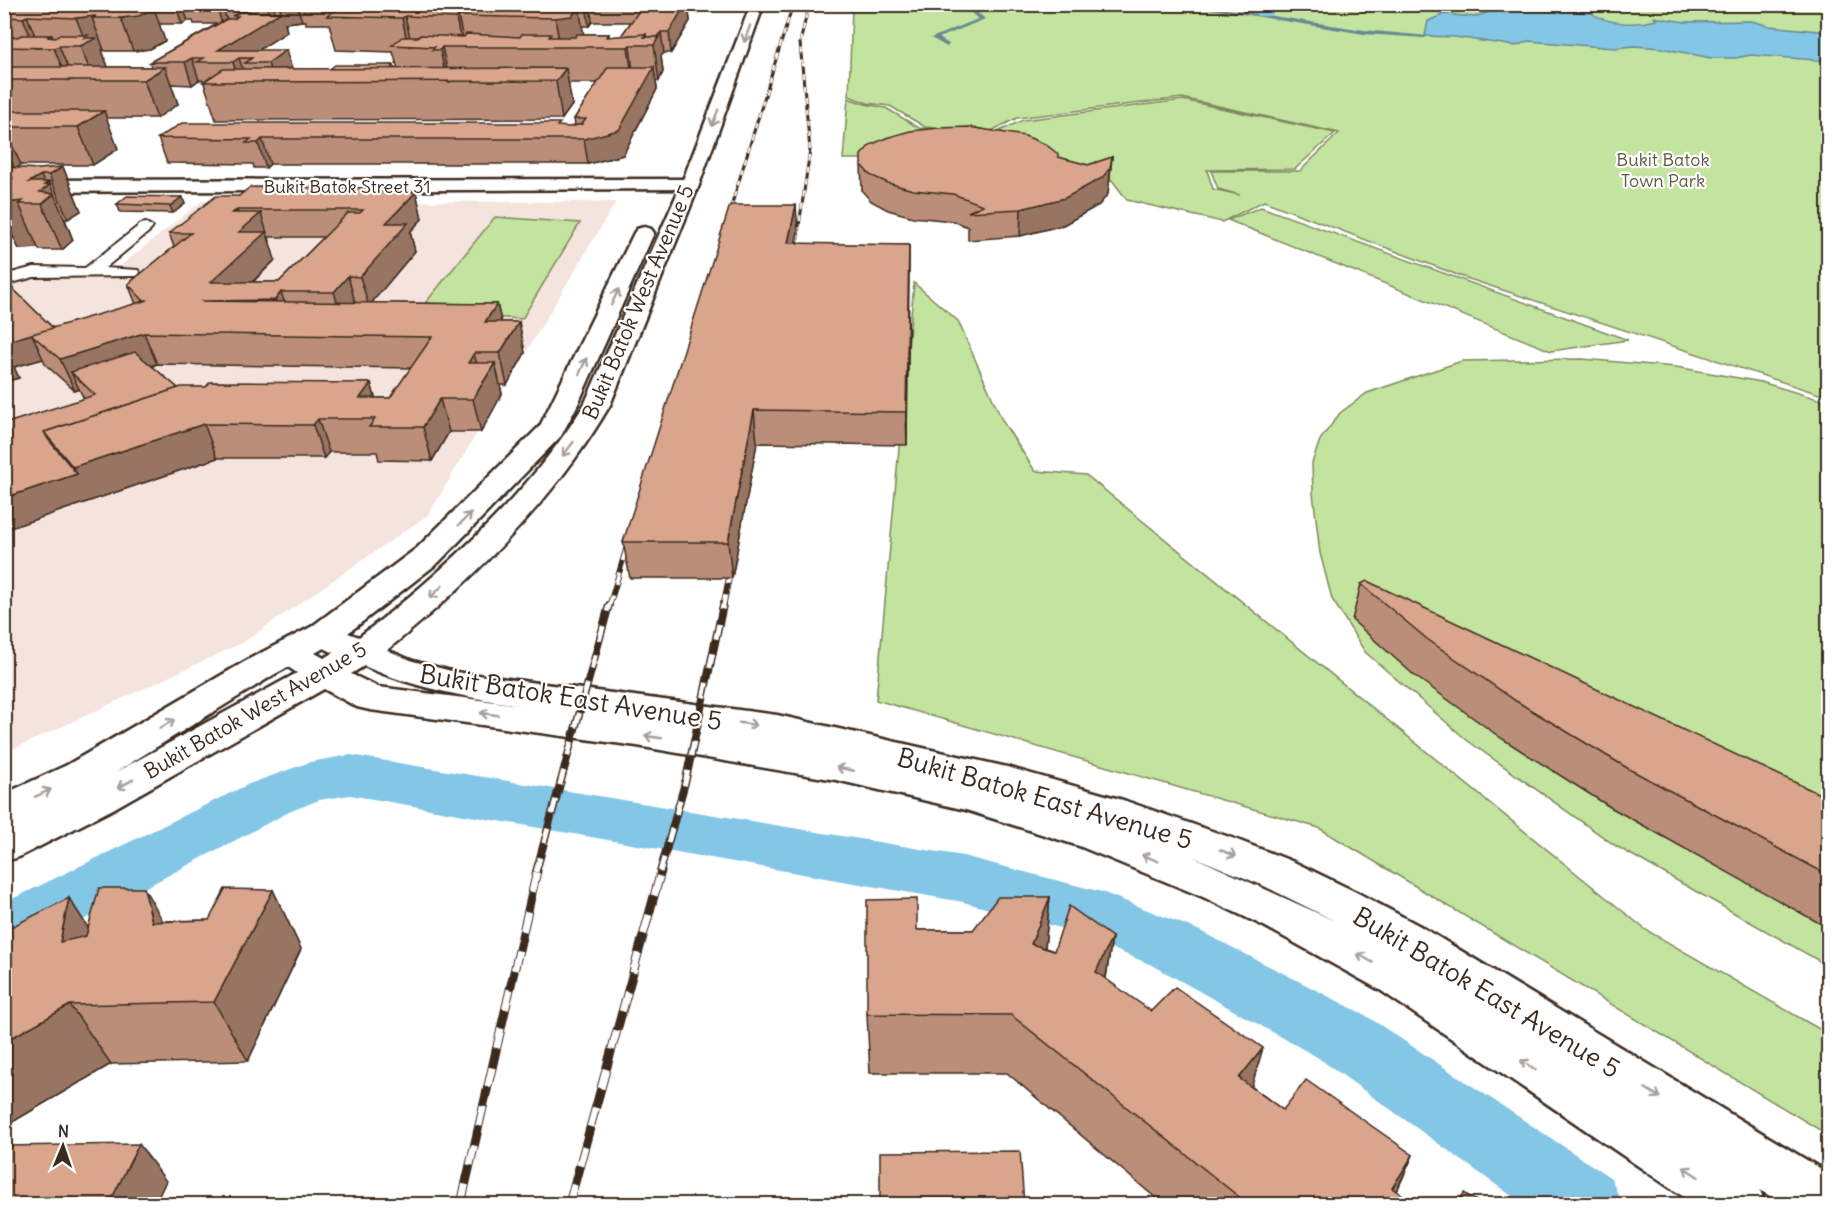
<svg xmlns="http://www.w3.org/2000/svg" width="1833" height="1209" viewBox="0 0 1833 1209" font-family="Delius,sans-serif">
<rect width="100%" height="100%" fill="#fff"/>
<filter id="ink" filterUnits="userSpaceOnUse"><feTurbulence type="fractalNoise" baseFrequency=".0167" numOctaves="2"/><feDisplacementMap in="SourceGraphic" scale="12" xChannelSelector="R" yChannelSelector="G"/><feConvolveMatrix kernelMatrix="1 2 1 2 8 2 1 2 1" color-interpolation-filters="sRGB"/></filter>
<g filter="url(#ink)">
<path fill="#f4e4dd" d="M202,201L616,202L428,515L242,643L5,753V279L115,270Z"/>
<g fill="#c2e49e" stroke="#7e875e" stroke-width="1.5">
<path d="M852,5H1828V397L1463,277L1264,201L1222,222L1127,200L1112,180L1085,187L885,159H843L848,98L865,104L886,108L919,128L993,134L1023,120L1183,100L1335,133L1295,169L1207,170L1213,189L1240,195L1218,189L1211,171H1300L1339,133L1182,98L1017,118L989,132L925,127L890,106L867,103L849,96Z"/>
<path d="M1261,207L1628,340L1551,351L1228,220Z"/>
<path d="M495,217L580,223L522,319L418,312Z"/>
<path d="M914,283L958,321L1003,422L1035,471L1086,475L1646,930L1828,1034V1135L1319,828L876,700Z"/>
<path d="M1582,359L1676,367L1761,382L1828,402V966L1616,846L1468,741L1365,652L1332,599L1320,553L1313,493L1312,463L1320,440L1340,413L1367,393L1462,361Z"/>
</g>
<path fill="#84c6e5" stroke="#678895" stroke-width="1.5" d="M1504,5L1591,13C1608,25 1637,25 1657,20L1653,17L1685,22L1752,21L1769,26L1828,32V61L1751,55L1736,58H1711L1661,48L1634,46L1615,48L1528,41L1516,46L1455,37L1425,36L1428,21L1444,14L1474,17L1492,11L1490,6Z"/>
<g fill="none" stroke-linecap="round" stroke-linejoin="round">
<path fill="#678895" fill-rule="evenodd" d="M823,4H1194L1364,30L1428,36L1425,38L1364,34L1218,10L1181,7H971L985,19L939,38L949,44L947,47L931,38L978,19L965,7H825Z"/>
<g fill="#84c6e5" fill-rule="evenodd">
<path d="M1251,4H1269L1273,12L1271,16H1257Z"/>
<path d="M350,755L963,856L1102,892L1198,930L1365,1015L1611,1178L1622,1204H1523L1317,1057L1154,966L1068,930L963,902L350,795L319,800L289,812L26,950L4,957V903L249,784L310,762Z"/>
</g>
<g stroke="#3b2a1e" stroke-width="4">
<path id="lane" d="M146,223L153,227L151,230L105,268L138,270L140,273L138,276L34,277L4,285V275L34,267L85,268L141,224Z"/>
</g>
<g stroke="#3b2a1e" stroke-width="5">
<path id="street" d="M690,179L697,181L699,185L697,189L4,192V180Z"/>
</g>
<g stroke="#3b2a1e" stroke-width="5">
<path id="secondary" d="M751,4H764L699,185L610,405C555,500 472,581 387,650L413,661L455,672L777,715L1007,767L1123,800L1232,838L1294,862L1356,892L1420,926L1828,1173V1204H1783L1760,1190L1765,1204H1694L1380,990L1264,926L1203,897L1079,846L966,810L836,780L637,746L370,710L357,707L324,689L113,809L19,857L4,862V828L15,822L4,826V794L67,765L251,658L311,627L417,548L540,426L634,233L637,229L644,227L651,229L654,233L578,404L561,436L439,562L348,633L359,637C441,574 529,494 584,405L681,185ZM324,648L334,653L324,658L315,653ZM364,666C416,689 470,698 526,706L378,687L351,674ZM288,667L297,673L116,772L275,674ZM1192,856L1264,886L1335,921Z"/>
</g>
<use href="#lane" fill="#fff" fill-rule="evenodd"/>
<use href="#street" fill="#fff" fill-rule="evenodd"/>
<use href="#secondary" fill="#fff" fill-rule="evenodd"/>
<g stroke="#3b2a1e" stroke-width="3">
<g id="rail-far4">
<path d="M727,220L793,4"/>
<path d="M798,233L810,150L800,43L809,4"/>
</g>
</g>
<g stroke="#3b2a1e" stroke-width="4.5">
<path id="rail-far3" d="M794,260L798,231"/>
</g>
<g stroke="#3b2a1e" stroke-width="6">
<g id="rail-far2">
<path d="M609,607L630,536"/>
<path d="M723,607L732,563"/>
</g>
</g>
<g stroke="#3b2a1e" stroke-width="8">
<g id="rail-far1">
<path d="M536,872L609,605"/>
<path d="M660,872L686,779L723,605"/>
</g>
</g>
<g stroke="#3b2a1e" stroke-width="9">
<g id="rail">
<path d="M461,1204L537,871"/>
<path d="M569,1204L661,871"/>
</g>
</g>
<use href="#rail-far4" stroke="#fff" stroke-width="2" stroke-dasharray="6" stroke-linecap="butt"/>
<use href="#rail-far3" stroke="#fff" stroke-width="3" stroke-dasharray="10" stroke-linecap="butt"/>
<use href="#rail-far2" stroke="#fff" stroke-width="4" stroke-dasharray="12" stroke-linecap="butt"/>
<use href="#rail-far1" stroke="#fff" stroke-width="5" stroke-dasharray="15" stroke-linecap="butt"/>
<use href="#rail" stroke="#fff" stroke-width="7" stroke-dasharray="20" stroke-linecap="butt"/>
</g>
<g fill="#bb8e79" stroke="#3b2a1e" stroke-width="1.5" fill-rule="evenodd">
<path d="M4,4H372V6L371,7H418L417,4H702L698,12H689L690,21L671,53H664L661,56L663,72L659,81H656L657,89L623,155L588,164H270L266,168H254L253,164L167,163L158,138L570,127L575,126L574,119L598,83H568L572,105L562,119L216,120L203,80H199L192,85L171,84L178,104L157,118H106L118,149L93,165H21L17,168L39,169L63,167L81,211L68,219H65L73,240L62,250H39L38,248L19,249L13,236L4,238ZM188,21H193L194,24H217L150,62L151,67H108L102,50H104L105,51H133L150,49L165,41L159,24H182ZM302,21H306V24H329L336,50L393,52L398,69H395L394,65L330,69H292L258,50L287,32L285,23ZM592,22H631L621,36L609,37V34H583L582,26H589Z"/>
<path d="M1058,157L1088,165L1112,157L1108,194L1099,205L1063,225L1020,236L968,240V227L953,221L913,217L888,210L871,201L862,191L861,165Z"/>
<path d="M389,192H416L422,219L410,232L415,251L371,303L497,304L501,322H519L525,353L507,385H500L502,394L481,432H449L432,461L379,460L377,452H329L324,458H217L4,530V424L84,399L79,389L75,391L46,365L43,359L14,367L19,378L4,382V280L53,328L136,304L128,284L174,247L169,233L239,196ZM269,237H324L279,282H253L275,260L269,241H270ZM157,364L411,368L390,398H375L371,383L178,388L152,366Z"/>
<path d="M182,197L185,204L173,213L120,212L117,204Z"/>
<path d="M798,232L795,244L909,245L907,445L757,443L732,578H630L623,542Z"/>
<path d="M1361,584L1828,798V928L1610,807L1501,738L1415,676L1352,620Z"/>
<path d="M273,890L301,949L248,1061L111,1064L4,1127L88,928L163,921L209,920Z"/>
<path d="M1050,897L1045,948L1054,951L1112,937L1106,979L1283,1110L1413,1155L1397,1191L1415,1204H1163L1007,1073H870L867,1014L917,930H973Z"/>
</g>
<g fill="#987463" stroke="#3b2a1e" stroke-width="1.5">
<path d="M23,4H67L71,15L27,16Z"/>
<path d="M83,4H91L95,16L92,18L104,50H102L110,73L94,80L80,46L86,43L76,18L87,17Z"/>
<path d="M110,4H117L122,18L137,16L133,4H140L143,13L154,8L165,41L150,49L133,51L121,18H115Z"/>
<path d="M175,4H182L188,21L182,24Z"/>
<path d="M216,4H222L227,22L222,24Z"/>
<path d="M242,4H247L253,22L248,24Z"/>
<path d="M266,4H273L276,15L281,12L279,4H297L302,21L285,23L287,32L246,58H239L246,80L239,82L233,62L218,50L270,18Z"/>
<path d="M341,4H355L358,16L344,17Z"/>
<path d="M360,4H372V6L362,13Z"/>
<path d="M586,4H590L592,22L589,26Z"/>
<path d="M639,4H647L642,22Z"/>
<path d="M680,4H688L690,21L671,53L669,32Z"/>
<path d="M697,4H702L698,12Z"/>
<path d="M579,8L585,41L560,47L555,18Z"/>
<path d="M27,16L40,48H35L23,18Z"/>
<path d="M405,16L412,46H408L402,18Z"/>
<path d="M458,16L465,47H462L456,18Z"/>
<path d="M661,32L664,53L661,56L663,72L659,81L654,45L657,38Z"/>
<path d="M52,35L57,47L59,46L73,80H67L54,48L47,37Z"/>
<path d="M630,45L634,81L633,83L628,47Z"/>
<path d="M442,47L450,82H447L440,50Z"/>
<path d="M286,50L293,72L273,82L268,63Z"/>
<path d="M192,58L199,80L192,85L185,62Z"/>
<path d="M165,67L178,104L157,118L144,80Z"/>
<path d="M654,67L657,89L623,155L588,164L584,139Z"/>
<path d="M566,68L572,105L562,119L556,81Z"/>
<path d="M104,111L118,149L93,165L78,127Z"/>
<path d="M4,127L21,165L15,169L4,145Z"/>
<path d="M262,139L270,164L266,168L258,143Z"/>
<path d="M1112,157L1108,194L1099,205L1063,225L1020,236L1021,209Z"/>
<path d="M63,167L81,211L68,219L49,175Z"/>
<path d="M41,175L45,185L49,182L73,240L62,250L42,204L29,182Z"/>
<path d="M388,188L395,214L416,192L422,219L410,232L415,251L369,306L360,277L386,223L383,192Z"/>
<path d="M182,197L185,204L173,213L170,206Z"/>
<path d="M23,201L19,204L38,248L19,249L13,236L4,238V203Z"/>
<path d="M796,205L798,232L790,272L788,243Z"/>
<path d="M237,210L243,228L261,213L275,260L233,300L211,282L232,213Z"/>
<path d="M909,245V273L907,445L906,412Z"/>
<path d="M348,276L356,306L343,322L334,292Z"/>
<path d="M281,292L291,322L285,330L275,300Z"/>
<path d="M497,304L504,334L485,322Z"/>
<path d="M519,322L525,353L507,385L500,353Z"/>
<path d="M144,333L157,364L87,387L71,372L79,389L75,391L60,359Z"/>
<path d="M32,334L43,359L14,367L19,378L4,382V342Z"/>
<path d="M474,353L482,385L468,363Z"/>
<path d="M495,363L502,394L481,432L473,399Z"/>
<path d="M371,383L380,415L360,398Z"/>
<path d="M440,399L449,432L432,461L423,427Z"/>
<path d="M754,410L757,443L732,578L728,542Z"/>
<path d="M318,419L329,452L324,458L313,425Z"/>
<path d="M204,424L217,458L4,530V498L77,474L73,467Z"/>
<path d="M144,888L178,947L152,922Z"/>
<path d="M273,890L301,949L248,1061L214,1002Z"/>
<path d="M1050,897L1044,956L1031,944Z"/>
<path d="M69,898L107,957L60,942Z"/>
<path d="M1112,937L1103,996L1096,972Z"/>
<path d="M70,1005L111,1064L4,1127V1042Z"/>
<path d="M1263,1048L1246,1106L1239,1078Z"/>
<path d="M139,1144L166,1181L155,1204H109Z"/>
<path d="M1413,1155L1390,1204L1392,1188Z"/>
</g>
<g fill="#d9a58d" stroke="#3b2a1e" stroke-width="1.5" fill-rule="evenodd">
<path d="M644,4H686L669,32H661L658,37H646V34L621,36Z"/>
<path d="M363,7L579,8L572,16L555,18L458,16L456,18L405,16L402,18L327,16L339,8Z"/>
<path d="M4,8H154L139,16L121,18H92L96,16L76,18L27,16L23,18L4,17Z"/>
<path d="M240,12H281L218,50H286L268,63H245L252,58H239L233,62H197L204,58H192L185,62H150L227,19H234L238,16H232Z"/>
<path d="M466,34L520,37L522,34H551L549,37H575L577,34H609L607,37L646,34L644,37H659L654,45H630L628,47H442L440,50H432L435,47L392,45L402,37H418L420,35L464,37Z"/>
<path d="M22,35H52L47,37L55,38L59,35H88L84,38H97L80,46H59L54,48L4,47V37H17Z"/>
<path d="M335,65H394L391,69H330Z"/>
<path d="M4,67H165L144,80H4Z"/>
<path d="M608,67H654L619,130L584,139H262L258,143H246L251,139L158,138L182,123H560L557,126L570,127L582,124L586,119H574Z"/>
<path d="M566,68L556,81L203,82L223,69Z"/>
<path d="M4,111H104L78,127H4Z"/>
<path d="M969,127L1025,136L1045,144L1058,154V157L1088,165L1112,157L1110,168L1102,178L1065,198L1021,209L968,212L983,205L953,194L913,190L888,183L870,175L861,165V155L870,145L886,138L910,131L939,128Z"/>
<path d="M4,167L39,169L63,167L49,175H41L29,182H49L44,185H50L40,192L54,194L42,204H19L23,201L4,203V200L12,197L4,195V194L9,191H4V185L13,179L9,180L12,178H4Z"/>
<path d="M250,187L388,188L383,192H416L386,223H408L360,277L348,276L334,292H281L275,300L201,301L497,304L485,322H519L500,353H474L468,363H495L473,399H440L423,427H369L375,419H318L313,425L204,424L73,467L44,432L181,387H206L210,382L371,383L360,398H390L432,337L144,333L60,359L31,334L148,300H143L128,284L191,233H169L216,196H239ZM237,210H363L360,213H348L279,282H211L266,232H239L261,213H232Z"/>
<path d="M127,196L182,197L170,206L117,204Z"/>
<path d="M730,205H796L788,243L909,245L906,412L754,410L728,542H623Z"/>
<path d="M4,280L53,328L4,342Z"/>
<path d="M135,352L178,388L44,432L48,439L77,474L4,498V424L95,395L71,372Z"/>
<path d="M1367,581L1828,798V875L1629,769L1516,701L1427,639L1361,584Z"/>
<path d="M99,888H144L152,922L209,920L225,889L273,890L214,1002L70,1005L4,1042V965L7,963L9,928L69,898L60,942L86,936Z"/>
<path d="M998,897H1050L1031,944L1054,951L1069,906L1112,937L1096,972L1151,1011L1175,987L1263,1048L1239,1078L1283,1110L1306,1080L1413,1155L1392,1188L1415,1204H1248L1011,1015L867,1014V900L917,899V930H973Z"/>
<path d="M139,1144L109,1204H4V1146Z"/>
<path d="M1020,1151L1024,1204H880V1152Z"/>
<path d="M1464,1193L1481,1204H1457Z"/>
</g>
<defs><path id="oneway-shaft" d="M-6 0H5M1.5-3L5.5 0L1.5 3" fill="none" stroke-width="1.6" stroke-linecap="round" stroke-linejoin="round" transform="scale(1.5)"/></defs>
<g stroke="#a79f9a">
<use href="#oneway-shaft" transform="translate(747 34) rotate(110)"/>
<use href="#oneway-shaft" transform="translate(715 118) rotate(111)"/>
<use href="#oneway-shaft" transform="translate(615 297) rotate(-65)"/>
<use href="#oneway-shaft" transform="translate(583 366) rotate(-65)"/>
<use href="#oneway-shaft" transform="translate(568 449) rotate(128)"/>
<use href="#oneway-shaft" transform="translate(465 519) rotate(-45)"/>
<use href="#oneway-shaft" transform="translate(436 592) rotate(135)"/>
<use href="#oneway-shaft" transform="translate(489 714) rotate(-172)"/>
<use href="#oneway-shaft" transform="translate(167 724) rotate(-31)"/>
<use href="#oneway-shaft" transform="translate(748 724) rotate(8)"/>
<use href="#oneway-shaft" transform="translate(653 737) rotate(-172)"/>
<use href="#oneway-shaft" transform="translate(845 769) rotate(-169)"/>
<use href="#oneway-shaft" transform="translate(125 784) rotate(151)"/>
<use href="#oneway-shaft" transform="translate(43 793) rotate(-25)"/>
<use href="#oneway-shaft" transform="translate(1228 853) rotate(22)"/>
<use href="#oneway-shaft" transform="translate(1150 858) rotate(-158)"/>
<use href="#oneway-shaft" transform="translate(1365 958) rotate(-150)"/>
<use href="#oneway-shaft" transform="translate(1528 1065) rotate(-147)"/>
<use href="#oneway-shaft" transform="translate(1653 1093) rotate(32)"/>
<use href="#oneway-shaft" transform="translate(1691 1172) rotate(-147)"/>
</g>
</g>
<g text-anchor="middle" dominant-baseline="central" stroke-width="4.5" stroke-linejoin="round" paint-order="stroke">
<g font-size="18" fill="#5d583e" stroke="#fff">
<text x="1663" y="159">Bukit Batok<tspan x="1663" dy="21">Town Park</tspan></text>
</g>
<g font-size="18" fill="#3b2a1e" stroke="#fff">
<text x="347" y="186">Bukit Batok Street 31</text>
</g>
<g font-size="21" fill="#3b2a1e" stroke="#fff">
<text transform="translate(638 302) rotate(-67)">Bukit Batok West Avenue 5</text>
<text transform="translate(255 710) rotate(-30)">Bukit Batok West Avenue 5</text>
</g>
<g font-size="26" fill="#3b2a1e" stroke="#fff">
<text transform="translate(571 697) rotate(9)">Bukit Batok East Avenue 5</text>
<text transform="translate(1045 798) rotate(16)">Bukit Batok East Avenue 5</text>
<text transform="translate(1487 992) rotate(31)">Bukit Batok East Avenue 5</text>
</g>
</g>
<rect width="1833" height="1209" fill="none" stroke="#fff" stroke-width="24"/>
<rect x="12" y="12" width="1809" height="1185" fill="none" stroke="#3b2a1e" stroke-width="2" filter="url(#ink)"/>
<g transform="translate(63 1146) rotate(2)" stroke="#ffffff" stroke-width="4.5" paint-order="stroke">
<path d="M0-4.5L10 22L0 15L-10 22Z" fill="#3b2a1e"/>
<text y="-9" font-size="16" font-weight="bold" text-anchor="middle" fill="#3b2a1e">N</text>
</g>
</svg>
